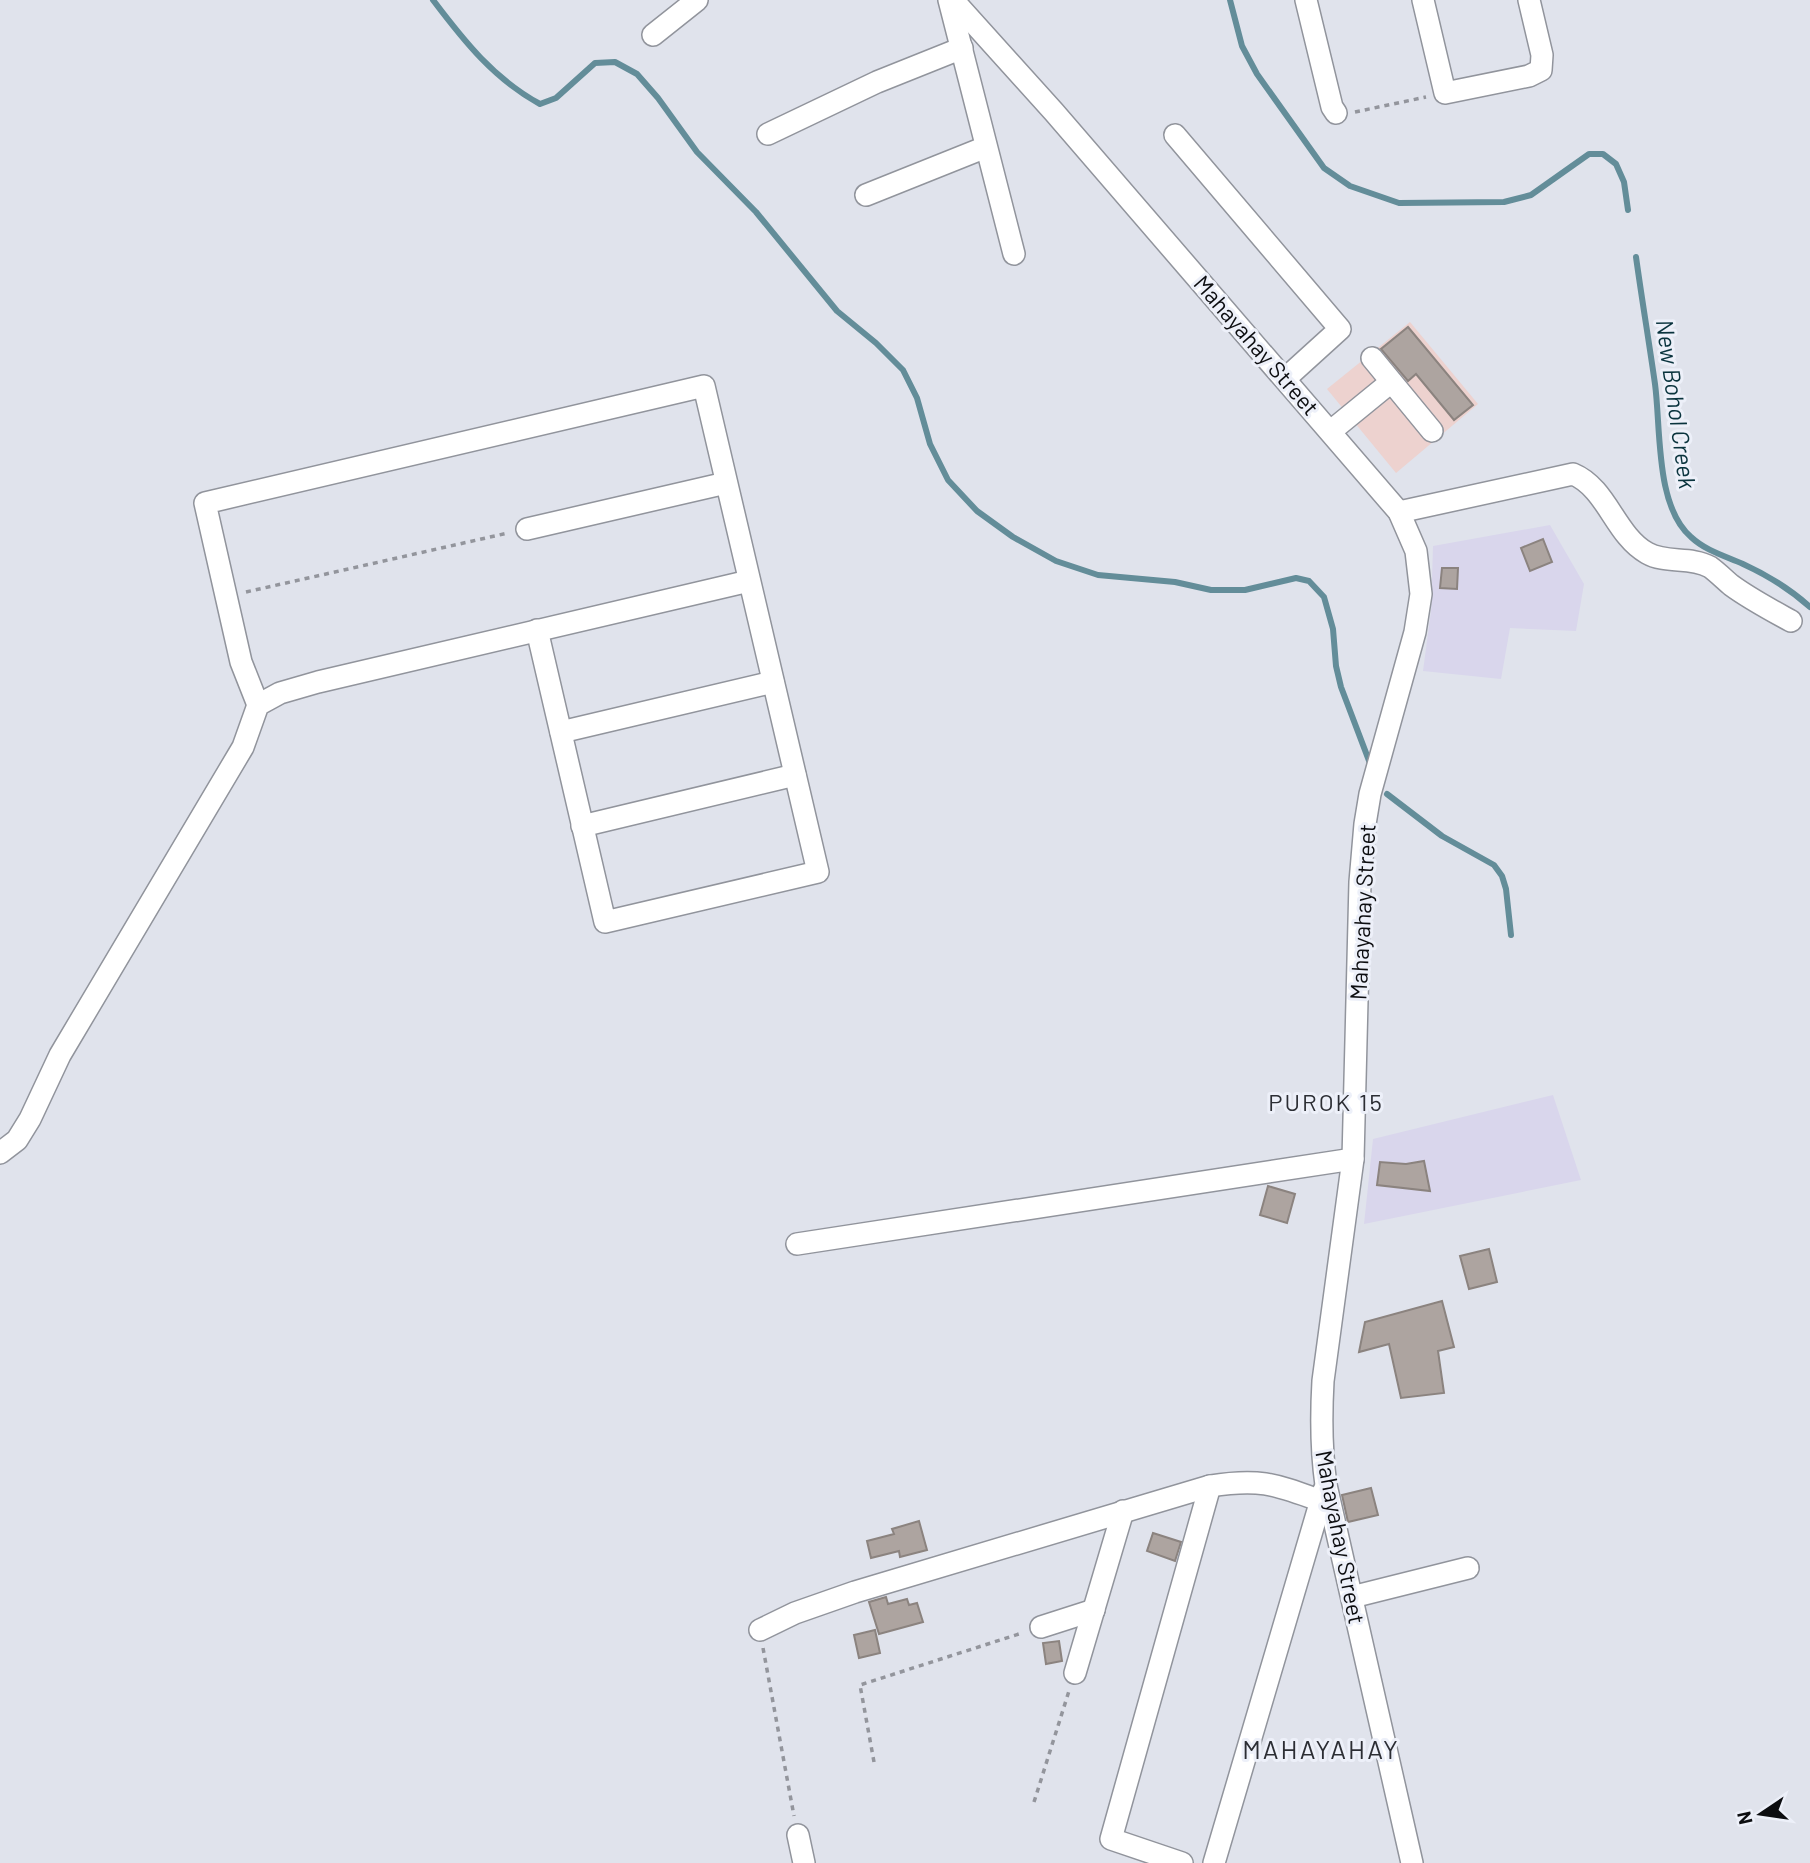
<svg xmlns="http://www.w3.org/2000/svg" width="1810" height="1863" viewBox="0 0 1810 1863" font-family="Barlow,sans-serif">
<rect width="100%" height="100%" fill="#e0e3ec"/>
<path fill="#edd2cf" d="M1410,322L1478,404L1396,473L1327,389Z"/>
<g fill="#d9d6ec">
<path d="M1550,525L1584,584L1576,631L1510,628L1501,679L1423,671L1431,611L1433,546Z"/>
<path d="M1553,1095L1581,1180L1364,1224L1373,1139Z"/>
</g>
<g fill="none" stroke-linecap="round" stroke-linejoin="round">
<g stroke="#638d99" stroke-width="6">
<path d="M433,0C464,41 494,79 540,104L556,98L595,63L615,62L637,74L658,98L697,152L756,212L837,311L876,343L903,370L917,398L930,444L948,480L977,511L1013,537L1056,561L1098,575L1175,582L1211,590H1245L1296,578L1309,581L1324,597L1333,629L1336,666L1341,687L1371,766"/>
<path d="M1230,0L1242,46L1257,74L1324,168L1350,186L1399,203L1504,202L1531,195L1589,154H1603L1616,164L1624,182L1628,210"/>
<path d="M1636,257C1642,300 1649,342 1655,384C1661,428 1655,506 1691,537C1706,551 1725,556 1743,564C1767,575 1790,589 1810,607"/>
<path d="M1387,794L1442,836L1494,865L1502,876L1506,889L1511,935"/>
</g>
</g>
<g fill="#ada4a0" stroke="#8b837f" stroke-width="2">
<path d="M1408,327L1473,405L1454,420L1416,374L1408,381L1381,349Z"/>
<path d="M1543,539L1552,562L1530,571L1521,548Z"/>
<path d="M1442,568H1458L1457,589L1440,588Z"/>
<path d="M1424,1161L1430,1191L1377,1185L1380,1162L1406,1164Z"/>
<path d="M1268,1186L1295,1194L1287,1223L1260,1215Z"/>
<path d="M1489,1249L1497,1282L1469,1289L1460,1256Z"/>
<path d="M1442,1301L1454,1347L1438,1351L1444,1393L1401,1398L1389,1344L1359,1352L1365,1322Z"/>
<path d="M1371,1488L1378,1515L1348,1522L1342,1495Z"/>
<path d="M919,1521L927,1550L900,1557L899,1551L871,1558L867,1541L894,1534L892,1529Z"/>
<path d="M1153,1533L1181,1542L1175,1561L1147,1551Z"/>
<path d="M886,1597L888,1604L907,1599L909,1605L917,1603L923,1622L879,1634L869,1602Z"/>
<path d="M875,1630L880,1653L859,1658L854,1635Z"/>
<path d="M1059,1641L1062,1661L1046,1664L1043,1643Z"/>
</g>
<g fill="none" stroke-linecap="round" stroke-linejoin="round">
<g stroke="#91949c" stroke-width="24">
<g id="minor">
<path d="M949,0L1014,254"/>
<path d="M953,0L1054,112L1399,512L1416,551L1421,594L1415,632L1370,794L1365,824L1360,882L1353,1159L1323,1381C1321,1416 1321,1450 1326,1485L1412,1863"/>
<path d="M1306,0L1332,107L1336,113"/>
<path d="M1423,0L1445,93L1529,76L1541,70L1542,55L1529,0"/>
<path d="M653,35L697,0"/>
<path d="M768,134L877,82L962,48"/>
<path d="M1175,135L1340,329L1286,378"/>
<path d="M866,195L986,147"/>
<path d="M1372,358L1432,431"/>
<path d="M1331,431L1391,382"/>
<path d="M1399,512L1573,474C1607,488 1615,535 1647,553C1666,564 1690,556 1710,567C1717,572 1724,579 1731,585C1750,599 1771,610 1791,621"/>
<path d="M527,529L726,483"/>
<path d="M258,705L241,662L205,503L704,386L818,872L605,922L537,630"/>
<path d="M561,732L773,682"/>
<path d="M582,826L795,775"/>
<path d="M0,1153L17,1140L30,1119L60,1055L243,747L258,705L280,693L318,682L749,581"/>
<path d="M797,1244L1353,1159"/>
<path d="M1352,1597L1468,1568"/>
<path d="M1041,1627L1094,1610"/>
<path d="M760,1630L795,1613L855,1592L1210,1486C1260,1478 1274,1484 1321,1501"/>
<path d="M1075,1673L1123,1511"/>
<path d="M798,1835L804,1863"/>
<path d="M1182,1863L1111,1839L1210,1486"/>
<path d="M1214,1863L1324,1490"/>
</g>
</g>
<g stroke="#93959c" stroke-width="3.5" stroke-dasharray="5 5" stroke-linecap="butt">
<path d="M1355,112L1426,97"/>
<path d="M246,592L508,533"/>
<path d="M763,1648L794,1816"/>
<path d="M874,1762L860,1685L1022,1633"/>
<path d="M1034,1802L1069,1691"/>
</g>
<use href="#minor" stroke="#fff" stroke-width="21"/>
</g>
<g text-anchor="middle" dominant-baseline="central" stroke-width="6" stroke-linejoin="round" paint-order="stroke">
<g font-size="23" fill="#0c0d10" stroke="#edf0f9">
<text transform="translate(1257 345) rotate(49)">Mahayahay Street</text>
<text transform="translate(1362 912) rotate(-87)">Mahayahay Street</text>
<text transform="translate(1341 1537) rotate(79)">Mahayahay Street</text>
</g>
<g font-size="24" font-style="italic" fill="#09333d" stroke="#edf0f9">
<text transform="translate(1677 404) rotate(82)">New Bohol Creek</text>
</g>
<g font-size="24" letter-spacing="2" fill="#2c2e34" stroke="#edf0f9">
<text x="1326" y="1101">PUROK 15</text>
</g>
<g font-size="26" letter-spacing="2" fill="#2c2e34" stroke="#edf0f9">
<text x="1321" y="1748">MAHAYAHAY</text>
</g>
</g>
<g transform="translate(1761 1814) rotate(257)" stroke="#edf0f9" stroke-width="5" paint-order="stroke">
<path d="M0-5L12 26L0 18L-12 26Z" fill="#0c0d10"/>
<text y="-10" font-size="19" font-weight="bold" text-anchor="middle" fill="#0c0d10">N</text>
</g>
</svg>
